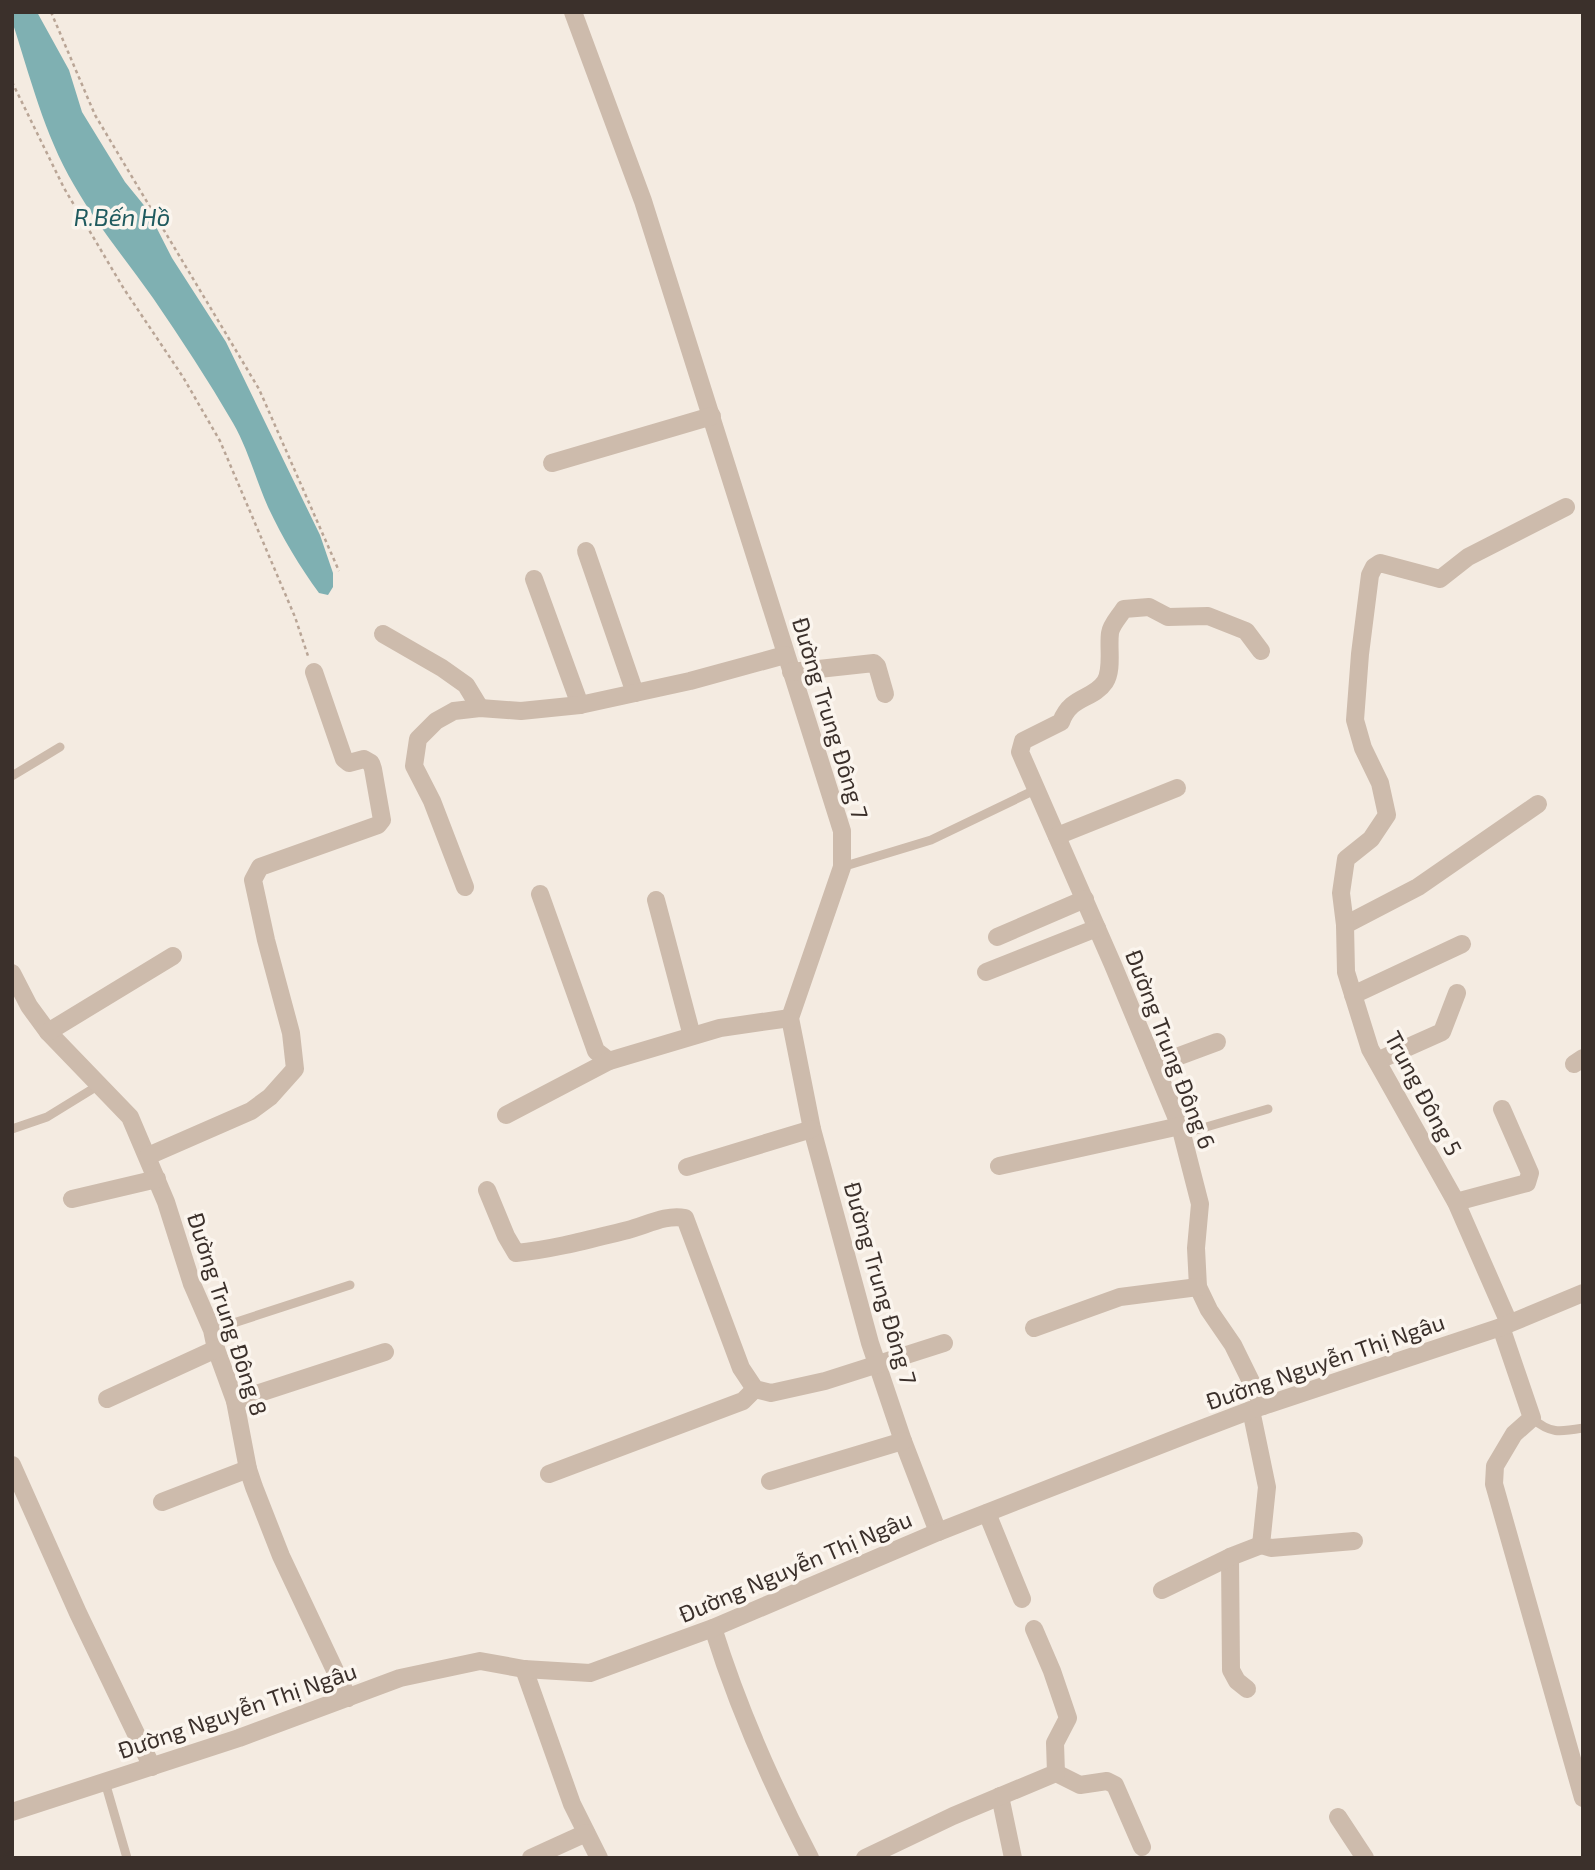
<svg xmlns="http://www.w3.org/2000/svg" width="1595" height="1870" viewBox="0 0 1595 1870" font-family="'Exo 2',sans-serif">
<rect width="100%" height="100%" fill="#f4ebe1"/>
<path fill="#7fb0b2" d="M12,12H37L69,70L82,112L125,182L147,209L172,258L226,342L320,535L333,573V587L328,595L319,593C300,567 282,537 268,507C256,480 248,449 233,423C208,380 181,339 153,298C126,260 97,225 74,185C44,134 30,76 12,21Z"/>
<g fill="none" stroke-linecap="round" stroke-linejoin="round">
<g stroke="#b9a596" stroke-width="2.5" stroke-dasharray="3.5 3.5" stroke-linecap="butt">
<path d="M51,12L95,115L259,389L339,571"/>
<path d="M12,82L64,188L124,289L183,377L220,441L295,617L308,656"/>
</g>
<g stroke="#cdbbac" stroke-width="9">
<path d="M12,776L60,747"/>
<path d="M842,867L931,840L1037,789"/>
<path d="M12,1129L47,1117L99,1085"/>
<path d="M1182,1134L1268,1109"/>
<path d="M212,1330L350,1285"/>
<path d="M1532,1418C1550,1434 1560,1432 1583,1428"/>
<path d="M105,1782L127,1858"/>
</g>
<g stroke="#cdbbac" stroke-width="18">
<path d="M573,12L643,201L842,831V867L790,1018L812,1129L870,1343L903,1441L938,1532"/>
<path d="M552,463L712,416"/>
<path d="M586,551L635,693"/>
<path d="M534,579L580,705"/>
<path d="M383,634L442,668L466,685L480,708"/>
<path d="M1261,651L1246,631L1208,616L1168,617L1149,607L1124,609C1119,617 1111,625 1110,633C1108,648 1113,670 1105,682C1093,700 1071,695 1061,722L1023,741L1020,752L1113,965L1180,1126L1200,1204L1196,1248L1198,1287L1209,1310L1233,1345L1263,1406"/>
<path d="M791,672L874,663L877,666L885,694"/>
<path d="M1057,836L1177,788"/>
<path d="M465,887L432,801L414,766L418,739L436,721L454,711L480,708L521,711L580,705L690,681L785,655"/>
<path d="M540,894L596,1051L609,1061"/>
<path d="M656,900L692,1036"/>
<path d="M1345,925L1418,887L1538,804"/>
<path d="M997,937L1085,899"/>
<path d="M986,972L1097,928"/>
<path d="M12,973L29,1006L48,1032L130,1117L166,1202L192,1284L212,1330L216,1349L235,1401L248,1469L254,1487L281,1556L348,1698"/>
<path d="M1353,995L1462,944"/>
<path d="M48,1032L173,956"/>
<path d="M1377,1061L1442,1032L1457,993"/>
<path d="M1574,1064L1583,1058"/>
<path d="M1155,1065L1217,1042"/>
<path d="M506,1115L609,1061L720,1028L790,1018"/>
<path d="M148,1156L251,1111L270,1097L295,1069L291,1033L266,940L253,880L260,867L378,825L382,820L373,769L371,763L364,759L349,763L344,759L314,672"/>
<path d="M999,1166L1180,1126"/>
<path d="M687,1167L812,1129"/>
<path d="M487,1190L506,1236L516,1253C555,1249 591,1239 628,1230C647,1225 666,1214 685,1218L741,1368L755,1389L771,1393L825,1381L944,1343"/>
<path d="M72,1199L157,1179"/>
<path d="M1456,1202L1527,1183L1530,1173L1502,1109"/>
<path d="M1509,1323L1456,1202L1370,1049L1346,972L1345,925L1341,893L1346,859L1371,839L1387,815L1380,783L1363,748L1355,720L1360,654L1370,575L1374,567L1380,563L1440,579L1468,557L1566,507"/>
<path d="M1501,1327L1532,1418L1514,1434L1495,1466L1494,1484L1583,1798"/>
<path d="M1034,1328L1120,1297L1198,1287"/>
<path d="M107,1399L216,1349"/>
<path d="M235,1401L385,1352"/>
<path d="M1251,1410L1267,1487L1261,1545L1271,1548L1354,1541"/>
<path d="M12,1465L78,1613L152,1767"/>
<path d="M549,1474L743,1401L755,1389"/>
<path d="M770,1481L903,1441"/>
<path d="M162,1502L248,1469"/>
<path d="M987,1513L1022,1599"/>
<path d="M1230,1557L1231,1670L1237,1681L1247,1689"/>
<path d="M1162,1590L1230,1557L1261,1545"/>
<path d="M713,1628C738,1708 771,1783 810,1858"/>
<path d="M524,1669L572,1804L599,1858"/>
<path d="M1056,1773L1080,1785L1107,1781L1115,1785L1142,1847"/>
<path d="M1000,1796L1013,1858"/>
<path d="M12,1812L239,1738L400,1678L480,1661L524,1669L590,1673L713,1628L938,1532L1188,1434L1251,1410L1501,1327L1583,1293"/>
<path d="M1338,1817L1365,1858"/>
<path d="M531,1858L586,1833"/>
<path d="M865,1858L953,1816L1056,1773L1055,1743L1068,1718L1052,1671L1034,1629"/>
</g>
</g>
<g text-anchor="middle" dominant-baseline="central" stroke-width="7" stroke-linejoin="round" paint-order="stroke">
<g font-size="23" fill="#3b302b" stroke="#fbf5ee">
<text transform="translate(831 718) rotate(73)">Đường Trung Đông 7</text>
<text transform="translate(1171 1049) rotate(69)">Đường Trung Đông 6</text>
<text transform="translate(1424 1093) rotate(62)">Trung Đông 5</text>
<text transform="translate(881 1283) rotate(74)">Đường Trung Đông 7</text>
<text transform="translate(228 1314) rotate(72)">Đường Trung Đông 8</text>
<text transform="translate(1325 1361) rotate(-19)">Đường Nguyễn Thị Ngâu</text>
<text transform="translate(795 1566) rotate(-23)">Đường Nguyễn Thị Ngâu</text>
<text transform="translate(237 1710) rotate(-19)">Đường Nguyễn Thị Ngâu</text>
</g>
<g font-size="24" font-style="italic" fill="#1f5a5e" stroke="#fbf5ee">
<text x="122" y="216">R.Bến Hồ</text>
</g>
</g>
<rect width="1595" height="1870" fill="none" stroke="#3b302b" stroke-width="28"/>
</svg>
